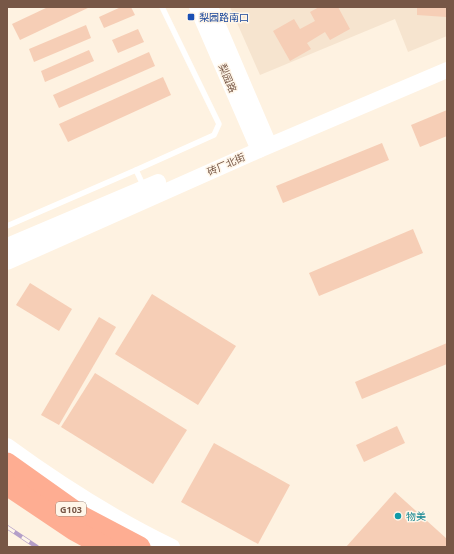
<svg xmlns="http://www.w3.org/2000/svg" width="454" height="554" viewBox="0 0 454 554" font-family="'Noto Sans','Noto Sans SC',sans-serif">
<rect width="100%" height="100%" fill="#fef2e1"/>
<path fill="#f6e4cf" d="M230,7H447V36L408,52L395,19L260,75Z"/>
<g fill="#f6ceb6">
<path d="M48,7H90L20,40L12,24Z"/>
<path d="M121,7H131L135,15L104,28L99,17Z"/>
<path d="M319,7H338L350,29L330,40L325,32L307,43L311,49L290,61L273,31L294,19L300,29L315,21L310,12Z"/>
<path d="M417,7H447L446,17L417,15Z"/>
<path d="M86,25L91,38L34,62L29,49Z"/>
<path d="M138,29L144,42L118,53L112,40Z"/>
<path d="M89,50L94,61L45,82L41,71Z"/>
<path d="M149,52L155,66L59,108L53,95Z"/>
<path d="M163,77L171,95L68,142L59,124Z"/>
<path d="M447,110V136L420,147L411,125Z"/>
<path d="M382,143L389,160L283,203L276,186Z"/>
<path d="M413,229L423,253L319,296L309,273Z"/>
<path d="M30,283L72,309L59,331L16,305Z"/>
<path d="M152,294L236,346L198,405L115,354Z"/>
<path d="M99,317L116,327L59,425L41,415Z"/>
<path d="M447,343V364L362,399L355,382Z"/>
<path d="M95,373L187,430L153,484L61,427Z"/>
<path d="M397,426L405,443L364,462L356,445Z"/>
<path d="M214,443L290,485L258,544L181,502Z"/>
<path d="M395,492L447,539V547H346Z"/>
</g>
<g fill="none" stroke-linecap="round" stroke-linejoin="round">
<g stroke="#fff" stroke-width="5.5">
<path d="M136,170L214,135L219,124L162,7"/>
<path d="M7,226L136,170L144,187"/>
</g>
<g stroke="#fff" stroke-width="16">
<path d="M197,7L259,150"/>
<path d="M210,7L269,145"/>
<path d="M7,246L158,182"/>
<path d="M7,262L259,150L447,70"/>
<path d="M7,446C59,484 114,519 172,547"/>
</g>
<g stroke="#fead92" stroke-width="21">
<path d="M7,463L83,517L140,547"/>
<path d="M7,485L74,530L105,547"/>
</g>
<g stroke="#b49fc8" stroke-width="4.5">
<path id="rail" d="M7,527L37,547"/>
</g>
<use href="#rail" stroke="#fff6e9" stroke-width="3" stroke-dasharray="9" stroke-linecap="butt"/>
</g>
<rect fill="#1a4fb4" stroke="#fff6e9" stroke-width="1.5" x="187" y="13" width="8" height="8" rx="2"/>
<circle fill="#0f9aa8" stroke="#fff6e9" stroke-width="1.5" cx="398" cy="516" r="4"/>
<g text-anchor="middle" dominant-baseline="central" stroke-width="3" stroke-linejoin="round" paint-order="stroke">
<rect fill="#fff6e9" stroke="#a08777" stroke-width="1" x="56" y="502" width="30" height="14" rx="3"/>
<g font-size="9" font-weight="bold" fill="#775746">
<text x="71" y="509">G103</text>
</g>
<g font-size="10" fill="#164399" stroke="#fff6e9" text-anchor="start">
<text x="199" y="17">梨园路南口</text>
</g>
<g font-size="10" fill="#775746" stroke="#fff6e9">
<text transform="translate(228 78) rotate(67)">梨园路</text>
<text transform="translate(226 164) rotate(-24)">砖厂北街</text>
</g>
<g font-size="10" fill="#0d838f" stroke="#fff6e9" text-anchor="start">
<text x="406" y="516">物美</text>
</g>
</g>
<rect width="454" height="554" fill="none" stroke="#775746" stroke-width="16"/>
</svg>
